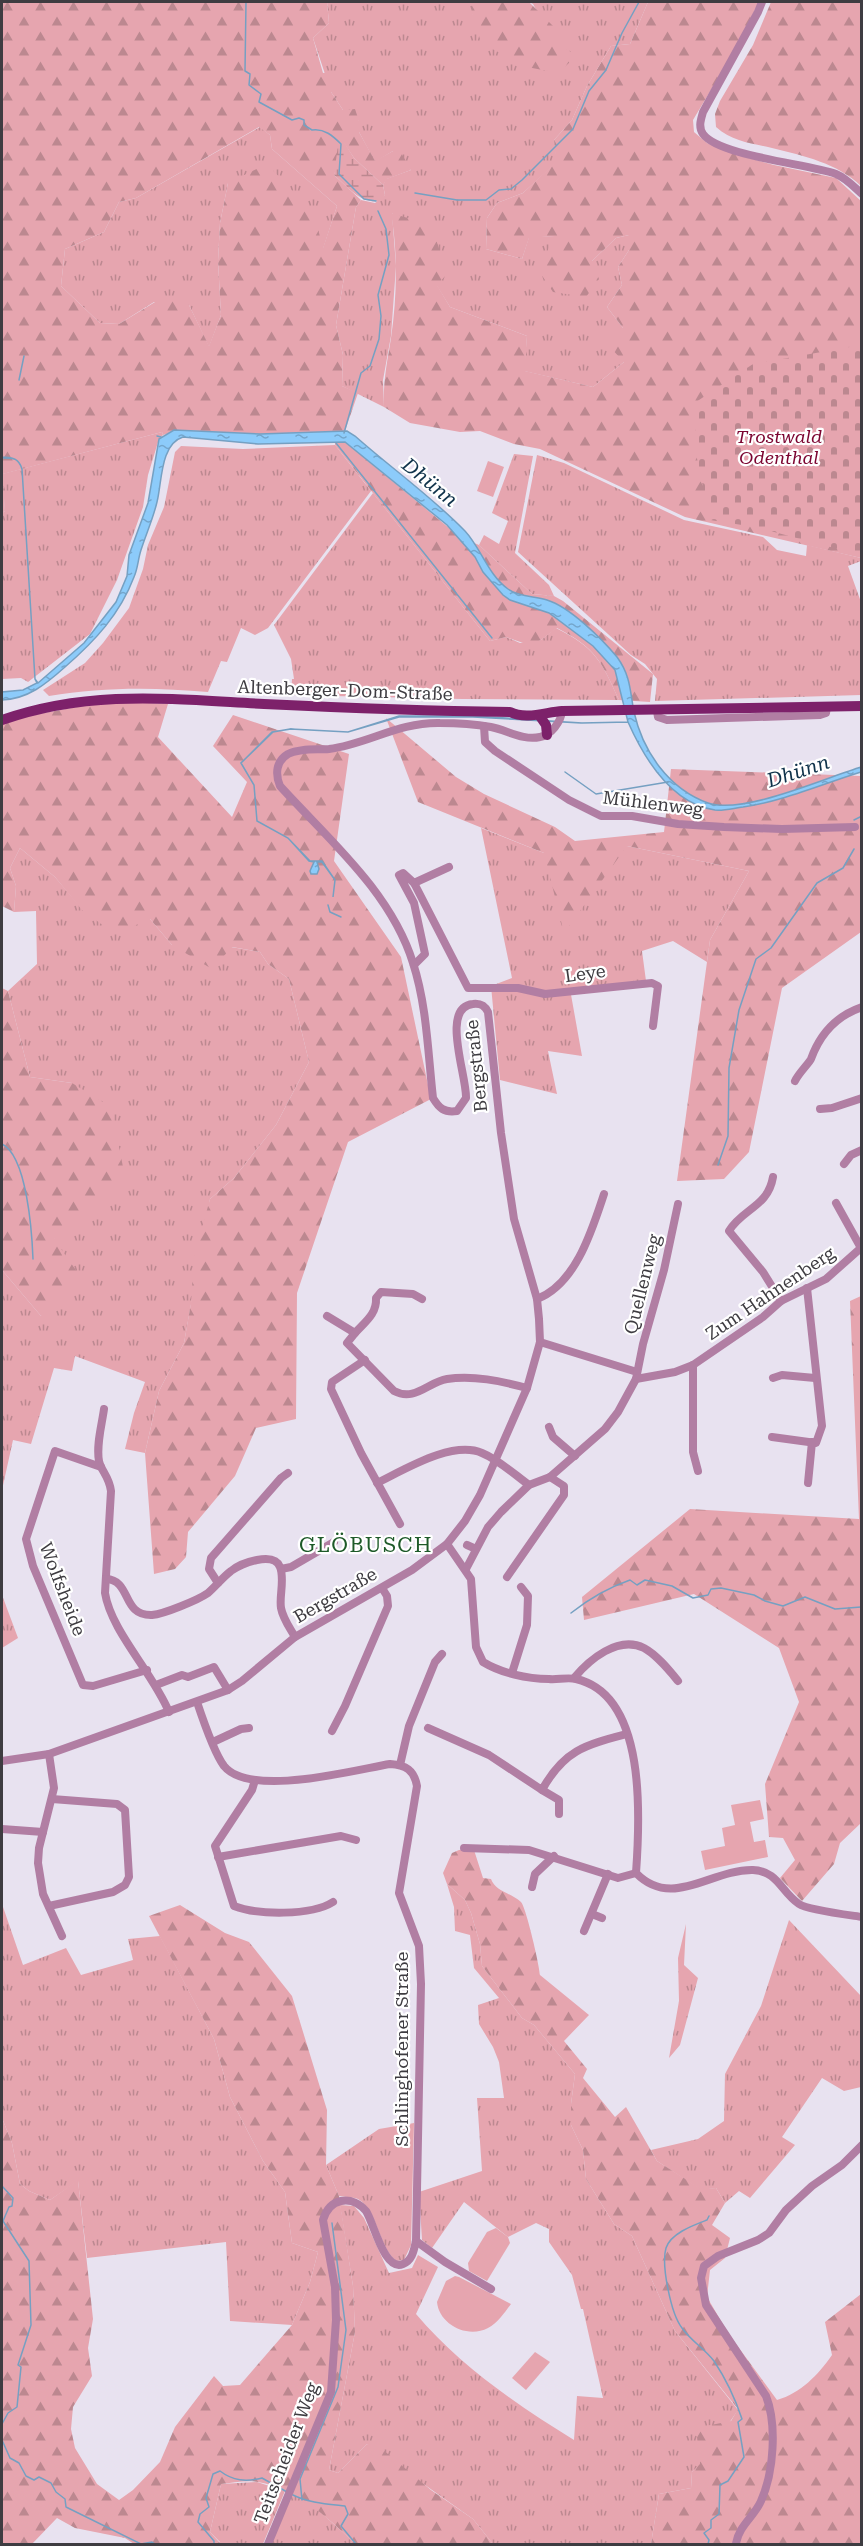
<svg xmlns="http://www.w3.org/2000/svg" width="863" height="2546" viewBox="0 0 863 2546" font-family="'Roboto Serif',serif">
<defs>
<pattern id="grass-tufts" width="24" height="20" patternUnits="userSpaceOnUse" patternTransform="scale(1.5)"><rect width="24" height="20" fill="#e6a5af"/><path d="M3 7l-1-3M5 7V3M7 7l1-3M15 17l-1-3M17 17v-4M19 17l1-3" fill="none" stroke="#bc8890"/></pattern>
<pattern id="forest-firs" width="22" height="20" patternUnits="userSpaceOnUse" patternTransform="scale(1.5)"><rect width="22" height="20" fill="#e6a5af"/><path d="M5 1l3.5 6h-7zM16 11l3.5 6h-7z" fill="#bc8890"/></pattern>
<pattern id="wetland-marsh" width="20" height="14" patternUnits="userSpaceOnUse" patternTransform="scale(1.5)"><rect width="20" height="14" fill="#e6a5af"/><path d="M1 5h8M5 5V1M11 12h8M15 12V8" fill="none" stroke="#bc8890"/></pattern>
<pattern id="cemetery-stones" width="16" height="16" patternUnits="userSpaceOnUse" patternTransform="scale(1.5)"><rect width="16" height="16" fill="#e6a5af"/><path d="M2 7V4a2 2 0 0 1 4 0v3zM10 15v-3a2 2 0 0 1 4 0v3z" fill="#bc8890"/></pattern>
<pattern id="water-ripples" width="26" height="14" patternUnits="userSpaceOnUse" patternTransform="scale(1.5)"><rect width="26" height="14" fill="#8ccbfa"/><path d="M2 4q2-2 4 0t4 0M15 11q2-2 4 0t4 0" fill="none" stroke="#74a6cc"/></pattern>
</defs>
<rect width="100%" height="100%" fill="#e8e2f0"/>
<g fill="url(#grass-tufts)">
<path d="M327,2H472V14L553,41L533,4L529,2H648L630,44L611,46L587,86L572,120L554,140L557,162L523,193L497,203L487,218L486,249L522,259L529,237L555,236L592,261L616,238L629,235V250L618,267L622,285L607,307L623,328L624,362L593,387L524,371L527,336L450,307L392,213L396,266L391,336L383,380L384,407L342,386L343,355L336,325L356,207L361,200L375,203L385,195L383,185L386,179L411,170L393,151L375,162L359,132V121L343,110L331,92L313,38L329,23Z"/>
<path d="M260,127L270,135L272,149L337,206L323,249L228,183L220,223L218,261L221,315L209,347L189,305L154,302L119,324L100,323L61,286L65,249L104,232L119,202L136,198Z"/>
<path d="M162,432L163,435L159,439L148,475L143,507L117,580L90,634L28,682L21,678L2,679V513L5,511L2,474Z"/>
<path d="M335,445L371,491L268,628L255,635L241,628L227,662L221,661L208,692C154,687 102,687 49,696L43,690L85,663L103,643L129,608L143,569L148,545L164,507L175,452L181,446L243,449Z"/>
<path d="M514,454L533,456L515,553L549,585L554,596L532,594L479,545L484,535L499,544L508,521L492,513Z"/>
<path d="M537,455L564,463L684,520L763,537L777,550L806,556L807,545L861,558V561L848,566L861,602V695L655,701L657,679L645,664L631,655L518,552Z"/>
<path d="M373,493L490,641L506,637L520,643L541,640L556,628C596,648 601,661 619,700L462,699L291,695L292,679H294L291,659L274,625Z"/>
<path d="M481,828L544,853L627,846L749,871L710,940L707,962L673,941L642,951L646,981L570,989L582,1056L548,1051L557,1094L500,1080L491,986L512,978Z"/>
<path d="M20,848L55,877L83,910L150,919L172,945L231,947L260,952L268,964L289,979L309,1062L276,1125L234,1178L210,1199L184,1343L159,1391L145,1453L125,1449L134,1413L145,1382L75,1356L72,1371L54,1368L31,1444L13,1440L2,1490V1270L41,1316L54,1239L72,1083L30,1077L8,991L37,964L36,911L14,912L16,886L10,868Z"/>
<path d="M2,1595L18,1638L2,1648Z"/>
<path d="M447,1884L465,1900L471,1913L480,1944L482,1966L522,2018L534,2025L575,2074L571,2104V2125L583,2150L586,2179L614,2224L632,2236L675,2331L738,2410L701,2464L692,2472L691,2488L659,2494L651,2544H493L473,2519L367,2444L338,2473L329,2470L355,2332L353,2286L340,2205L354,2206L364,2218L389,2273L412,2268L418,2255L438,2267L416,2314C459,2365 517,2405 574,2440L577,2396L603,2398L583,2309H581L572,2275L549,2242V2229L536,2223L508,2237L464,2202L432,2248L422,2240L419,2192L482,2171L477,2098H504L499,2062L493,2047L479,2024L478,2005L499,1998L474,1968L470,1935L455,1931L454,1907Z"/>
<path d="M2,1904L23,1965L66,1948L81,1975L133,1960L128,1939L160,1936L214,2039L230,2097L263,2161L285,2192L292,2243L318,2252L310,2282L292,2325L230,2321L226,2242L87,2258L78,2181L50,2200L29,2191L20,2184L12,2143L2,2118Z"/>
<path d="M789,1920L861,1996V2087L844,2091L822,2078L782,2137L795,2145L750,2198L739,2191L725,2203L716,2188L701,2190L657,2161L651,2150L698,2139L724,2121L725,2074L761,2006Z"/>
<path d="M686,1924L684,1965L698,1978L680,2045L669,2058L679,2001L678,1958Z"/>
<path d="M414,2123L411,2245L404,2260L396,2261C378,2245 377,2209 358,2199C353,2197 344,2197 339,2196L326,2165L379,2129Z"/>
<path d="M257,2482L285,2491L263,2544H219L220,2542L210,2532L221,2484Z"/>
<path d="M292,2494L308,2501L356,2544H271Z"/>
</g>
<g fill="url(#forest-firs)" fill-rule="evenodd">
<path d="M2,2H327L329,23L313,38L323,73L331,72L338,81L331,92L343,110L355,109L359,121V132L375,161L393,151H400L411,170L387,179L383,185L354,158L344,143L334,175L361,200L356,207L336,325L343,355L342,386L358,393L345,431L260,434L180,430L163,435L162,432L3,474L5,511L2,513ZM259,127L270,135L272,149L337,206L323,248L314,214L267,164L228,183L220,223L218,261L221,315L209,346L189,305L177,297L155,302L119,324L100,323L61,286L65,249L104,232L119,202L136,198Z"/>
<path d="M472,2H529L553,26V41L571,52L570,62L558,73L522,66L481,42L472,14Z"/>
<path d="M648,2H759L730,58L693,120L694,132L707,143L731,153L774,165L836,178L861,201V558L685,517L540,449L514,444L480,431L460,432L410,423L384,407C383,381 387,363 391,338C397,297 398,253 391,213L421,222L437,242L447,274L437,285L450,307L527,336L525,371L593,387L624,362L606,343L623,328L607,307L622,285L618,267L629,250V235L616,238L592,261L599,279L586,297L553,292L539,271L554,236L529,238L522,259L486,249L487,218L497,203L523,193L556,162L554,140L572,120L587,86L611,46L630,44Z"/>
<path d="M771,2H861V186C837,163 804,156 772,148C751,143 733,142 716,127L715,114L720,101L753,45Z"/>
<path d="M335,441L345,442L460,537L479,545L532,594L554,596L563,601L653,674L650,702L619,700C601,661 596,648 557,628L541,640L529,645L506,637L490,641L335,445Z"/>
<path d="M111,701L168,704L158,737L232,817L247,782L213,746L233,715L349,754L334,861L401,957L431,1099L348,1142L297,1293L296,1419L256,1428L235,1476L188,1532L186,1557L175,1569L154,1574L145,1453L159,1391L184,1343L191,1303L194,1257L210,1199L234,1178L276,1125L309,1062L289,979L268,964L260,952L232,947L212,969L172,945L150,919L115,934L82,910L55,877L20,848L10,868L16,886L14,912L2,906V724L21,717Z"/>
<path d="M386,718L456,777L484,794L555,827L575,841L664,832L671,769L861,776V932L782,988L749,1152L724,1179L677,1181L710,940L749,871L627,846L564,933L544,853L418,802Z"/>
<path d="M2,988L8,991L30,1077L72,1083L111,1107L125,1177L54,1239L80,1276L41,1316L2,1270Z"/>
<path d="M861,1296V1823L840,1843L834,1864L802,1901L780,1878L795,1860L783,1838L769,1837L765,1784L799,1702L779,1648L694,1594L584,1620L582,1597L690,1509L859,1519L850,1301Z"/>
<path d="M459,1850H474L483,1878L491,1879C495,1891 511,1893 521,1902C526,1907 540,1967 540,1975L589,2015L564,2041L587,2069L583,2078L615,2117L626,2107L657,2161L701,2189L716,2188L725,2203L712,2225L730,2238L725,2258L710,2270L707,2297L728,2333L777,2400C801,2393 818,2375 832,2355L825,2322L861,2294V2544H651L659,2494L691,2488L692,2472L700,2464L696,2428L731,2421L738,2409L675,2331L632,2236L614,2224L586,2179L583,2150L571,2125V2104L575,2074L534,2025L522,2018L482,1966L480,1944L471,1913L465,1900L447,1884L443,1873L452,1853Z"/>
<path d="M180,1905L225,1933L249,1942L292,1996L327,2110L326,2165L339,2196L353,2286L355,2332L329,2470L338,2473L367,2444L382,2449L431,2490L473,2519L493,2544H356C327,2518 299,2489 258,2482C247,2480 232,2483 221,2484L210,2532L220,2543L219,2544H134L125,2538L75,2528L57,2518L32,2544H2V2118L12,2143L20,2184L29,2191L50,2200L78,2180L93,2319L88,2348L92,2376L73,2407L71,2429L75,2448L97,2484L119,2500L133,2490L160,2462L175,2427L214,2376L223,2386L240,2385L292,2325L310,2282L318,2252L292,2243L285,2192L263,2161L230,2097L214,2039L149,1916Z"/>
</g>
<path fill="url(#wetland-marsh)" d="M344,142L354,158L383,185L385,195L381,201C361,205 348,187 334,175L338,145Z"/>
<path fill="url(#cemetery-stones)" d="M861,345V551L853,553L755,527L710,520L695,449L696,402L753,364Z"/>
<g fill="#e6a5af">
<path d="M488,461L504,467L493,497L477,491Z"/>
<path d="M760,1800L764,1819L750,1822L754,1842L765,1840L768,1857L705,1870L701,1851L725,1846L722,1828L735,1825L731,1805Z"/>
<path d="M496,2228L508,2237L510,2243L487,2281L469,2271L468,2263L487,2232Z"/>
<path d="M455,2276L459,2277L511,2304C505,2312 498,2323 488,2328C467,2339 439,2324 437,2302L446,2281Z"/>
<path d="M535,2352L550,2362L526,2390L512,2378Z"/>
</g>
<path fill="url(#water-ripples)" stroke="#75a0c2" stroke-width="1.5" d="M174,430L260,434L347,431L355,436C391,468 431,496 465,531C481,548 488,575 508,589C519,597 534,596 547,600C570,607 602,639 617,657C631,676 630,692 634,712C643,752 669,789 708,803C743,815 825,778 861,767V772C822,784 784,801 743,807C734,808 724,811 715,810C672,804 644,758 628,722L581,723L473,717H399L348,732L290,729L273,732L241,763L254,785L257,821L288,838L310,861H322L335,880L333,897L335,880L322,862H317L319,869L317,874H311L310,871L314,862L309,861L288,838L257,821L254,785L241,763L272,732L291,729L348,732L399,716H475L582,723L628,722L615,670L593,646L549,613L510,600L503,595L483,572L475,557L447,525L345,442L258,444L183,437C160,444 162,483 157,502C153,519 146,534 141,550C138,559 138,568 134,577C120,614 95,641 65,667C46,684 28,699 2,700V692L23,690L37,683L35,679L22,469C19,458 13,458 3,458L2,457C12,458 18,457 22,469L35,679L38,683L84,643L116,602L127,576L129,555L148,503L159,439Z"/>
<g fill="none" stroke-linecap="round" stroke-linejoin="round">
<g stroke="#75a0c2" stroke-width="1.5">
<path d="M246,2L245,71L250,74L249,85L261,94L259,102L292,120L299,118L304,120V125L312,130C324,128 333,136 341,144L339,174L364,199L376,201"/>
<path d="M415,193L457,200H486L499,190L511,189L522,180L573,129L589,91L606,70L622,33L639,2"/>
<path d="M19,380L24,356"/>
<path d="M344,433L361,373L370,366L379,339L381,316L378,295L389,255L386,229L378,211"/>
<path d="M157,436L161,437"/>
<path d="M336,443L492,638"/>
<path d="M565,772L596,794L668,782"/>
<path d="M854,820L862,816"/>
<path d="M328,905L330,912L341,917"/>
<path d="M2,1144C27,1156 32,1233 33,1259"/>
<path d="M718,1165L728,1136L729,1068L739,1010L756,959L771,948L817,883L843,868L854,849"/>
<path d="M571,1613C590,1598 607,1588 630,1580L637,1585L645,1580L672,1586L693,1598L708,1595L711,1589L721,1588L754,1595L765,1601L783,1606L805,1597L835,1609L861,1607"/>
<path d="M2,2186L13,2198L12,2206L9,2207L3,2221L29,2261L31,2325L18,2365L21,2367L17,2407L8,2413L2,2424"/>
<path d="M2,2440L10,2458L19,2463L26,2476L34,2480L39,2477L51,2483L56,2492L65,2499L66,2507L141,2544L152,2542L155,2544"/>
<path d="M291,2494C308,2503 327,2504 345,2506L348,2514L341,2526L356,2544"/>
<path d="M302,2500L300,2479L338,2387L346,2330L332,2223"/>
<path d="M214,2544V2541L198,2522L200,2514L209,2507L206,2498L213,2474L220,2471C233,2481 246,2482 262,2478L287,2492"/>
<path d="M708,2544L709,2540L704,2533L711,2528V2520L719,2514L720,2485L728,2481L744,2457L738,2422L742,2419C735,2398 726,2379 714,2361C704,2348 691,2341 682,2328C671,2314 661,2265 666,2248C671,2233 694,2225 707,2220L709,2216"/>
</g>
<g stroke="#b17ea3" stroke-width="8">
<path d="M762,2L758,12L703,112C701,119 698,127 703,134C719,156 808,164 836,174C846,178 854,187 862,194"/>
<path d="M657,711L658,717L667,720L820,715L826,713L827,707"/>
<path d="M484,726L485,742L495,751L569,800L601,816H632L678,824L724,827L782,829L855,827"/>
<path d="M414,883L449,867"/>
<path d="M414,965L425,954L414,903L399,875L403,873L414,883L468,988H518L545,994L652,983L658,986L653,1026"/>
<path d="M795,1081C798,1074 810,1062 811,1059C820,1034 836,1016 862,1007"/>
<path d="M820,1109L832,1108L862,1098"/>
<path d="M844,1164L851,1155L862,1150"/>
<path d="M773,1177C768,1207 742,1209 729,1231L763,1272L781,1301"/>
<path d="M836,1203L861,1248"/>
<path d="M537,1299C576,1284 592,1230 604,1194"/>
<path d="M327,1316L355,1333L347,1343L394,1391C415,1402 428,1382 447,1379C473,1375 501,1381 527,1388"/>
<path d="M355,1333C365,1322 377,1314 376,1298L381,1292L413,1294L422,1299"/>
<path d="M540,1342L637,1372"/>
<path d="M365,1360L332,1382L331,1389L361,1453L400,1524"/>
<path d="M693,1365V1452L698,1471"/>
<path d="M773,1378L782,1375L815,1378"/>
<path d="M636,1379L643,1344L664,1270L678,1204"/>
<path d="M104,1409C102,1424 96,1445 99,1461C101,1471 109,1476 111,1491L105,1593C111,1631 153,1673 169,1712"/>
<path d="M549,1427L553,1437L575,1456"/>
<path d="M772,1437L816,1443L822,1426L807,1288"/>
<path d="M101,1467L55,1451L26,1539L33,1566L83,1685L93,1686L147,1670"/>
<path d="M377,1483C404,1470 452,1440 482,1453C499,1460 514,1474 529,1485"/>
<path d="M808,1483L812,1442"/>
<path d="M447,1544L471,1579L476,1647L483,1662C501,1673 527,1679 549,1679C557,1680 567,1677 576,1679C647,1695 640,1818 636,1873C672,1910 711,1869 753,1870C778,1871 781,1892 799,1904C808,1910 849,1915 862,1917"/>
<path d="M467,1545L476,1549"/>
<path d="M281,1569L291,1567L334,1542"/>
<path d="M466,1569L488,1527L501,1512L529,1485L550,1477L605,1429L618,1412L636,1379L675,1372L693,1365L763,1317L781,1301L826,1279L862,1247"/>
<path d="M507,1577L564,1495V1486L550,1477"/>
<path d="M106,1579C132,1580 121,1616 152,1615C164,1614 198,1600 208,1593C216,1586 223,1577 231,1571C241,1563 274,1551 280,1567C285,1579 279,1596 281,1608C283,1619 290,1628 295,1637"/>
<path d="M218,1583L209,1569L211,1558L281,1478L288,1473"/>
<path d="M512,1673L527,1625L528,1596L521,1587"/>
<path d="M574,1678C589,1660 618,1635 644,1648C657,1655 669,1670 678,1681"/>
<path d="M156,1685L182,1675L188,1677L214,1667L228,1690"/>
<path d="M197,1702C202,1717 215,1754 224,1766C250,1798 354,1770 390,1764C406,1765 414,1770 417,1786L399,1893L419,1946L421,1984L416,2241C414,2249 413,2260 403,2264C384,2272 374,2223 366,2211C360,2204 351,2199 341,2201C331,2203 326,2210 323,2220L335,2287L336,2320L331,2392L268,2544"/>
<path d="M428,1728L489,1755L542,1790C564,1750 585,1745 627,1734"/>
<path d="M332,1731L345,1706L388,1606L387,1596L382,1588"/>
<path d="M213,1742L241,1729L249,1728"/>
<path d="M49,1754L54,1788L39,1848L38,1863L43,1894L62,1936"/>
<path d="M2,1761L49,1754L228,1690L242,1681L295,1637L412,1570L447,1544L465,1521L480,1495L527,1388L540,1342L539,1319L537,1299L514,1219L501,1133L488,1012C485,1006 481,1003 473,1004C440,1007 467,1076 466,1098L457,1111C444,1113 439,1108 433,1098C428,1054 427,1006 413,963C391,892 329,840 280,786C275,774 276,761 288,754C300,748 316,750 329,749C368,744 398,722 440,723C457,723 474,724 491,727C507,730 523,741 540,737C551,735 561,722 562,711"/>
<path d="M400,1765L409,1726L435,1662L442,1654"/>
<path d="M255,1780L252,1790L215,1846L234,1906C257,1915 311,1916 333,1902"/>
<path d="M542,1790L559,1800V1814"/>
<path d="M2,1829L43,1832"/>
<path d="M464,1848L529,1850L618,1878L636,1873"/>
<path d="M218,1857L341,1836L356,1840"/>
<path d="M532,1887L535,1874L554,1856"/>
<path d="M49,1906L113,1892L125,1885L129,1877L125,1810L117,1804L52,1799"/>
<path d="M592,1914L602,1918"/>
<path d="M584,1931L608,1874"/>
<path d="M416,2241L445,2262L491,2289"/>
<path d="M736,2544C739,2525 754,2517 761,2501C774,2472 777,2424 766,2396L706,2305L701,2278L704,2266L718,2256L758,2240L769,2233L786,2210L812,2186L842,2165L862,2145"/>
</g>
<g stroke="#7d216a" stroke-width="10">
<path d="M539,715L546,725L547,735"/>
<path d="M2,720C91,689 171,699 264,704C346,708 428,711 510,712C526,720 546,712 562,711L862,706"/>
</g>
</g>
<g text-anchor="middle" dominant-baseline="central" stroke-width="4.5" stroke-linejoin="round" paint-order="stroke">
<g font-size="18" font-style="italic" fill="#7b0430" stroke="#fff">
<text x="779" y="436">Trostwald<tspan x="779" dy="21">Odenthal</tspan></text>
</g>
<g font-size="18" fill="#3e3c41" stroke="#fff">
<text transform="translate(345 690) rotate(2)">Altenberger-Dom-Straße</text>
<text transform="translate(653 803) rotate(7)">Mühlenweg</text>
<text transform="translate(585 973) rotate(-8)">Leye</text>
<text transform="translate(476 1066) rotate(-96)">Bergstraße</text>
<text transform="translate(642 1284) rotate(-76)">Quellenweg</text>
<text transform="translate(770 1293) rotate(-34)">Zum Hahnenberg</text>
<text transform="translate(63 1589) rotate(69)">Wolfsheide</text>
<text transform="translate(335 1595) rotate(-30)">Bergstraße</text>
<text transform="translate(401 2049) rotate(-90)">Schlinghofener Straße</text>
<text transform="translate(286 2453) rotate(-69)">Teitscheider Weg</text>
</g>
<g font-size="20" font-style="italic" fill="#10334b" stroke="#fff">
<text transform="translate(430 482) rotate(39)">Dhünn</text>
<text transform="translate(798 771) rotate(-18)">Dhünn</text>
</g>
<g font-size="21" letter-spacing="1.5" fill="#1e5a29" stroke="#fff">
<text x="366" y="1545">GLÖBUSCH</text>
</g>
</g>
<rect width="863" height="2546" fill="none" stroke="#3e3c41" stroke-width="6"/>
</svg>
